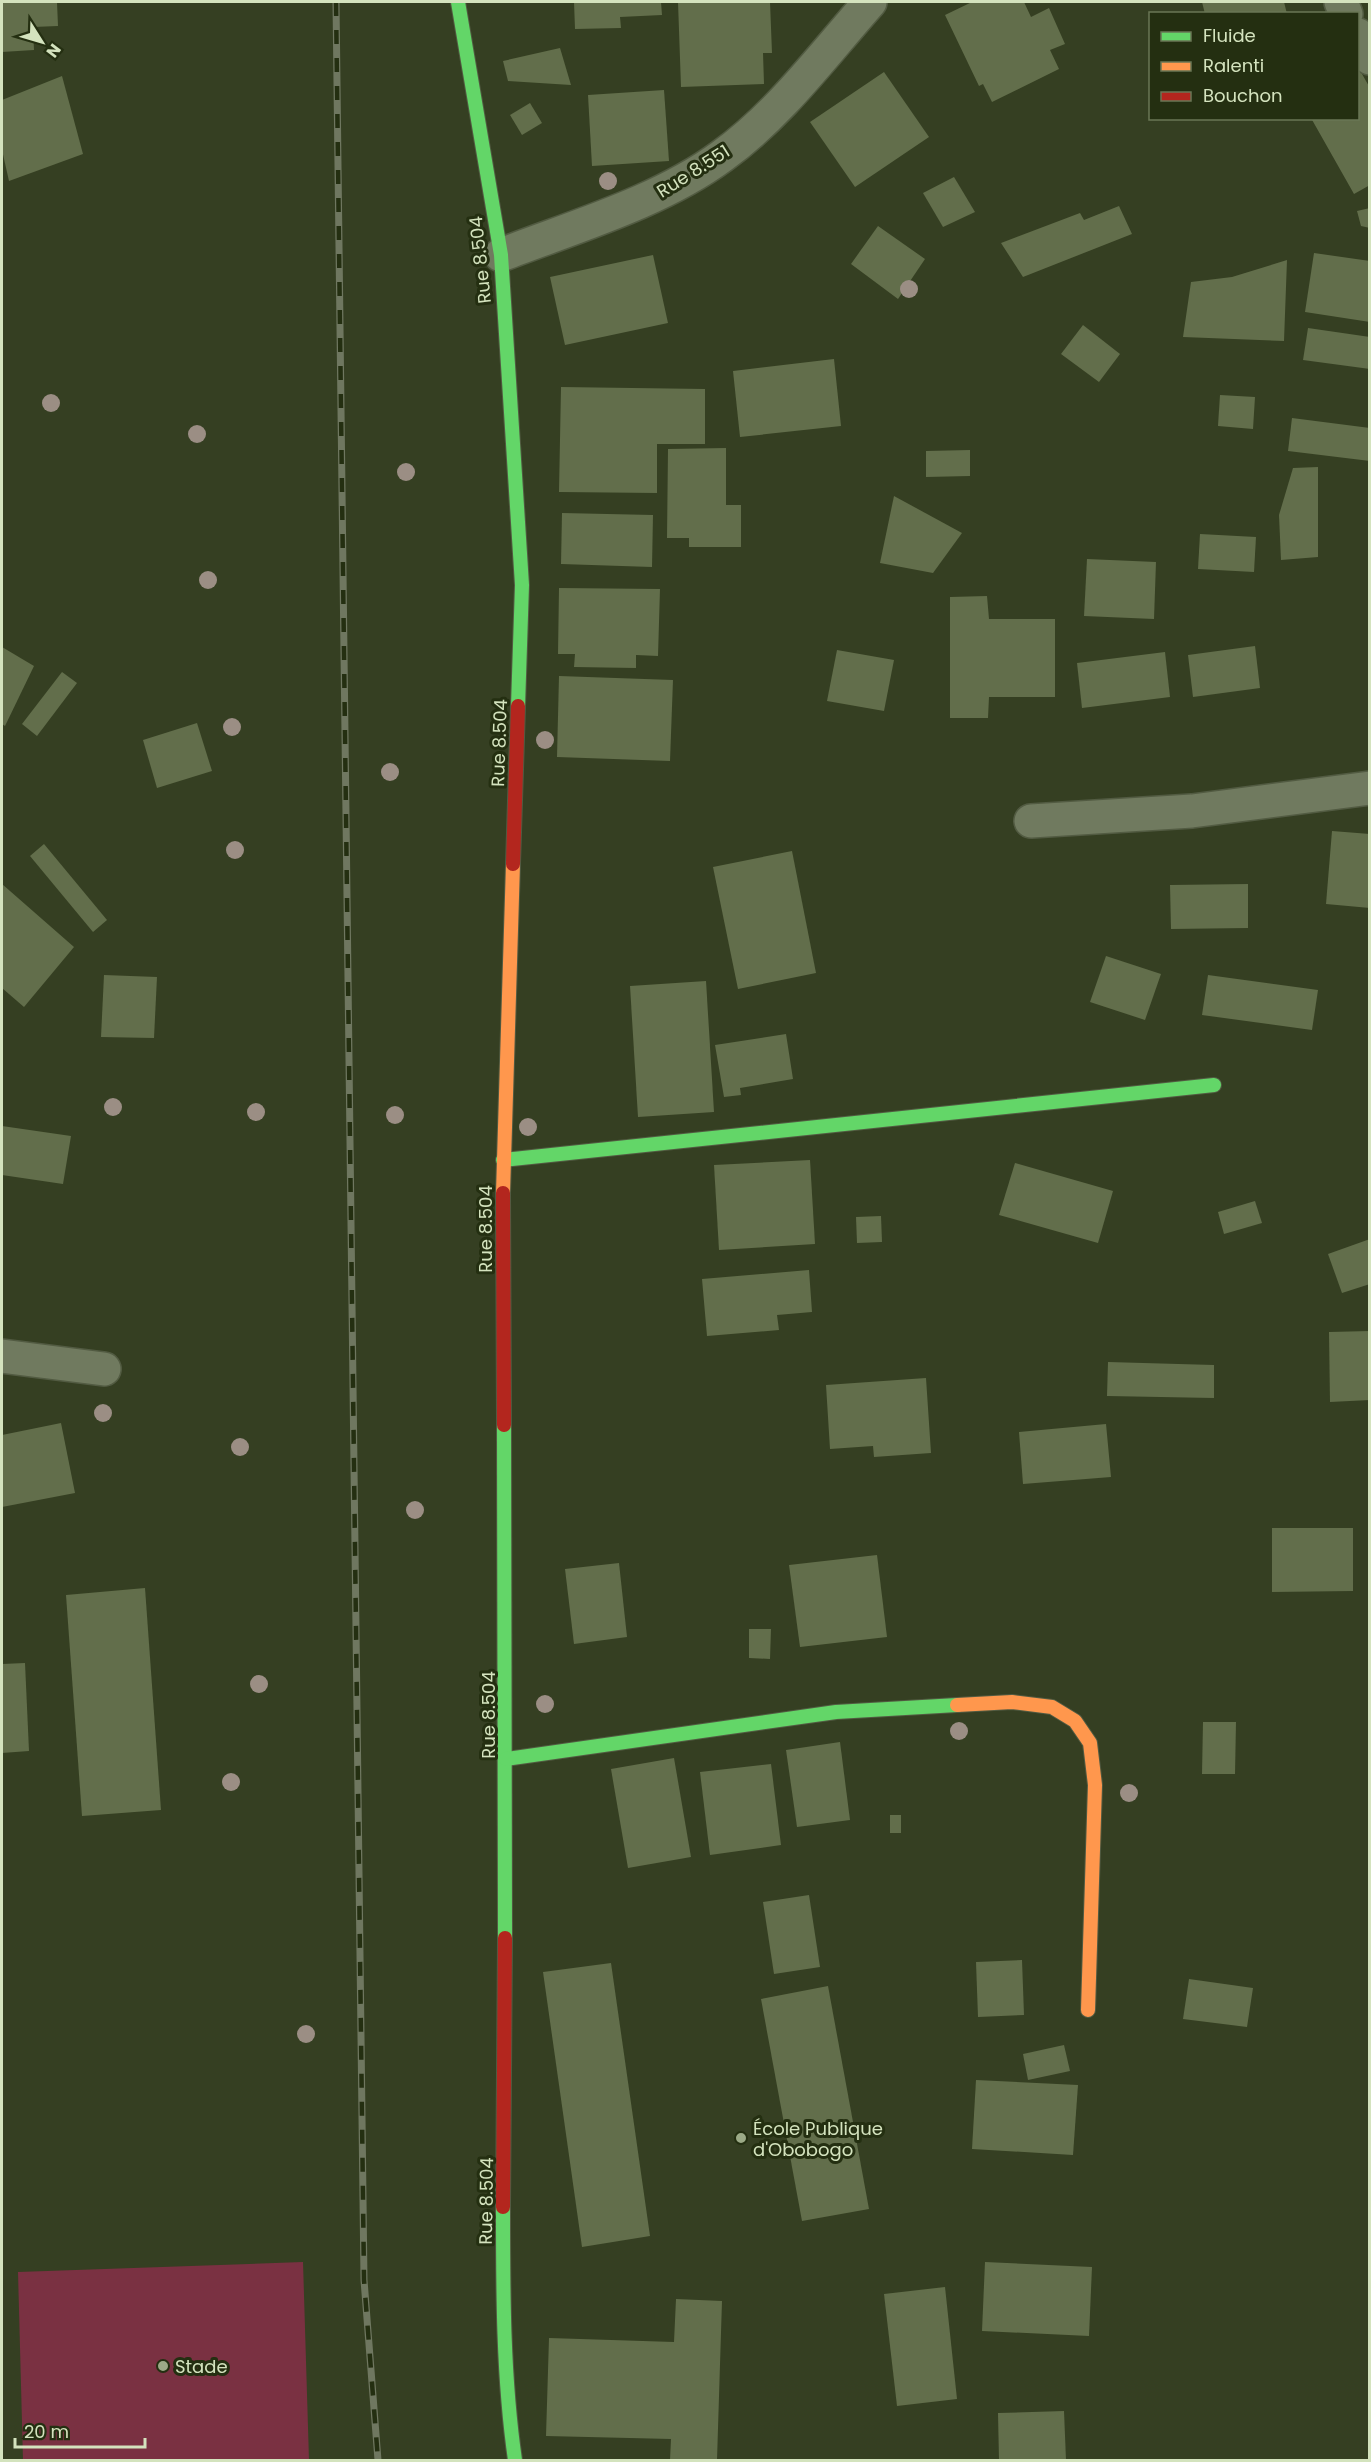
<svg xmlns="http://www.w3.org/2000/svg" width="1371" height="2462" viewBox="0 0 1371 2462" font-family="Poppins,sans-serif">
<rect width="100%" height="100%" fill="#353f22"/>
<path fill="#7a3142" d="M303,2262L309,2460H23L18,2272Z"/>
<g fill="#626e4b">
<path d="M2,2H57L58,26L33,27L34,50L2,52Z"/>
<path d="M574,2H661L662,15L620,17L621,28L575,29Z"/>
<path d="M678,2H770L772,53H763L764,84L681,87Z"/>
<path d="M972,2H1024L1031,17L1049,8L1065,44L1050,50L1059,69L992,102L983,84L979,86L945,15Z"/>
<path d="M1202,2H1284L1287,14H1205Z"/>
<path d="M560,48L571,85L508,81L503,61Z"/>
<path d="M1358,67L1370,88V185L1354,194L1311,118H1358Z"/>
<path d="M884,72L929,137L855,187L810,122Z"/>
<path d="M62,76L83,154L9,181L2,150V100Z"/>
<path d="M664,90L669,161L592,166L588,95Z"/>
<path d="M530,103L542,123L522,135L510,115Z"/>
<path d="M954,177L975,212L943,227L923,193Z"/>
<path d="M1119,206L1132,234L1023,277L1001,243L1080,213L1084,220Z"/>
<path d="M1370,208V228L1361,226L1357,211Z"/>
<path d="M878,226L925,259L898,299L851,264Z"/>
<path d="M1314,253L1370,261V322L1305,312Z"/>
<path d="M653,255L668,323L565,345L550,277Z"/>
<path d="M1287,260L1284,341L1183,337L1191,282L1232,277Z"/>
<path d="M1083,325L1120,354L1099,382L1061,354Z"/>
<path d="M1308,328L1370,337V369L1303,360Z"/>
<path d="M834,359L841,426L740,437L733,371Z"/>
<path d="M561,387L705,389V444H657V493L559,492Z"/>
<path d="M1220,395L1255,397L1253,429L1218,426Z"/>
<path d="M1292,418L1370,428V461L1288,451Z"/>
<path d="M726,448V505H741V547H689V538H667L668,449Z"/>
<path d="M970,450V476L926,477V451Z"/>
<path d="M1318,467V557L1281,560L1279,515L1293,468Z"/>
<path d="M894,496L962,533L933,573L880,563Z"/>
<path d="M562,513L653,515L652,567L561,564Z"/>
<path d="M1200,534L1256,537L1254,572L1198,569Z"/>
<path d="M1087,559L1156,562L1154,619L1084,616Z"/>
<path d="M559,588L660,589L658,656L636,655V668L574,667L575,654H558Z"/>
<path d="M987,596L989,619H1055V697H989L988,718H950V597Z"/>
<path d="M1255,646L1260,688L1193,697L1188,655Z"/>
<path d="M2,647L34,666L5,726L2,724Z"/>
<path d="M837,650L894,660L884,711L827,701Z"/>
<path d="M1165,652L1170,697L1082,708L1077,663Z"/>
<path d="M62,672L77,683L37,736L22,724Z"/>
<path d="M559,676L673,680L670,761L557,757Z"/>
<path d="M197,723L212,771L157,788L143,740Z"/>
<path d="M1332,831L1370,834V908L1326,904Z"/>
<path d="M44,844L107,920L93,932L30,856Z"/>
<path d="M792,851L816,973L738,989L713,867Z"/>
<path d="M2,884L74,947L24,1007L2,988Z"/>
<path d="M1248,884V928L1171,929L1170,885Z"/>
<path d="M1106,956L1161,974L1145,1020L1090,1002Z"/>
<path d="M104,975L157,977L154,1038L101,1037Z"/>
<path d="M1208,975L1318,990L1312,1030L1202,1015Z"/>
<path d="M706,981L714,1112L638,1117L630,986Z"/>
<path d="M786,1034L793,1079L740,1088L741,1095L724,1097L715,1045Z"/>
<path d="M2,1126L71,1136L63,1184L2,1175Z"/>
<path d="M810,1160L815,1244L719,1250L714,1165Z"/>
<path d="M1015,1163L1113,1191L1098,1243L999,1215Z"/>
<path d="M1255,1201L1262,1223L1224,1234L1218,1212Z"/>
<path d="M881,1216L882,1242L857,1243L856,1217Z"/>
<path d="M1370,1239V1284L1342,1293L1328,1254Z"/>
<path d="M809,1270L812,1312L777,1315L779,1330L707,1336L702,1279Z"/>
<path d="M1370,1331V1400L1330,1402L1329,1332Z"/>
<path d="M1108,1362L1214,1365V1398L1107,1396Z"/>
<path d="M926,1378L931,1453L874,1457L873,1446L830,1449L826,1385Z"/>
<path d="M61,1423L75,1493L2,1507V1435Z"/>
<path d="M1106,1424L1111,1477L1023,1484L1019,1432Z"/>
<path d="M1272,1528H1353V1591L1272,1592Z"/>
<path d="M877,1555L887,1637L800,1647L789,1565Z"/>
<path d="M619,1563L627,1637L574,1644L565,1569Z"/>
<path d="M145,1588L161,1810L82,1816L66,1595Z"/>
<path d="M749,1629H771L770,1659L749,1658Z"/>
<path d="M25,1663L29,1751L2,1753V1664Z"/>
<path d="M1203,1722H1236L1235,1774H1202Z"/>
<path d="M840,1742L850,1820L797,1827L786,1750Z"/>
<path d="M674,1758L691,1857L628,1868L611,1769Z"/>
<path d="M771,1764L781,1845L710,1855L700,1772Z"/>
<rect x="890" y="1815" width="11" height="18"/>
<path d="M809,1895L820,1967L774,1974L763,1902Z"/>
<path d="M1022,1960L1024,2015L978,2017L976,1962Z"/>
<path d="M611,1963L650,2236L582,2247L543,1972Z"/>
<path d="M1189,1979L1253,1988L1247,2027L1183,2019Z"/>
<path d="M828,1986L869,2209L802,2221L761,1999Z"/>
<path d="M1064,2045L1070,2071L1028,2080L1023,2054Z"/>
<path d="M976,2080L1078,2085L1073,2155L972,2149Z"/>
<path d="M985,2262L1092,2267L1089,2336L982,2331Z"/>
<path d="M945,2287L957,2399L897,2406L884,2294Z"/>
<path d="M676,2299L722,2301L717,2460H670L671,2439L546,2436L549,2338L674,2342Z"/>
<path d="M1064,2411L1066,2460H999L998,2413Z"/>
</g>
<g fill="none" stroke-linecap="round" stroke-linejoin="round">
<g stroke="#525b42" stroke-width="36">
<g id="street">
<path d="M1341,2L1346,14"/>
<path d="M1358,35L1370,58"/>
<path d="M501,255C573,227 660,202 722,156C780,114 823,55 870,2"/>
<path d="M1031,821L1192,811L1370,788"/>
<path d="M2,1356L104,1369"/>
</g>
</g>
<g stroke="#525b42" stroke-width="16">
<g id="fast">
<path d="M458,2L501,255L522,585L518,706"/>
<path d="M503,1160L1214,1085"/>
<path d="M504,1425L505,1938"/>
<path d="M506,1759L836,1712L957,1705"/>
<path d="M503,2207C503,2291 503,2377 515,2460"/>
</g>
</g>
<g stroke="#525b42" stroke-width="16">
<g id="slow">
<path d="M503,1193L513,864"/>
<path d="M957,1705L1012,1702L1052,1707L1075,1721L1090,1743L1095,1785L1088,2010"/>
</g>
</g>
<g stroke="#525b42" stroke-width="16">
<g id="jam">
<path d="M513,864L518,706"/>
<path d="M503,1193L504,1425"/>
<path d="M503,2207L505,1938"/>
</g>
</g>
<use href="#street" stroke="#707a5f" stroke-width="33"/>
<use href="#fast" stroke="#63d668" stroke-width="14"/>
<use href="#slow" stroke="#ff974d" stroke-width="14"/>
<use href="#jam" stroke="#b3261e" stroke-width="14"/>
<g stroke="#6f7760" stroke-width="7">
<path id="rail" d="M336,2L364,2280L378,2460"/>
</g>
<use href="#rail" stroke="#242f11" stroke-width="4.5" stroke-dasharray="14" stroke-linecap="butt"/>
</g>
<g fill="#9b8e84">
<circle cx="608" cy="181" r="9"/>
<circle cx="909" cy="289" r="9"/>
<circle cx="51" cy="403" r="9"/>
<circle cx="197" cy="434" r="9"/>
<circle cx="406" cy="472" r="9"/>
<circle cx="208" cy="580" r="9"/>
<circle cx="232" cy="727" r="9"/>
<circle cx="545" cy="740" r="9"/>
<circle cx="390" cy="772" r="9"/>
<circle cx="235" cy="850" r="9"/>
<circle cx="113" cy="1107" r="9"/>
<circle cx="256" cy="1112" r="9"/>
<circle cx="395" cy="1115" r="9"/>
<circle cx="528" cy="1127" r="9"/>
<circle cx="103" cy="1413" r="9"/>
<circle cx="240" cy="1447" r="9"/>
<circle cx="415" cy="1510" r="9"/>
<circle cx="259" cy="1684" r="9"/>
<circle cx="545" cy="1704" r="9"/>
<circle cx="959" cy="1731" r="9"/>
<circle cx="231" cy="1782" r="9"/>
<circle cx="1129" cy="1793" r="9"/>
<circle cx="306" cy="2034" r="9"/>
</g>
<g fill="#9caa87" stroke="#242f11" stroke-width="2">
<circle cx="741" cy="2138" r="6"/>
<circle cx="163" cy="2366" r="6"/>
</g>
<g text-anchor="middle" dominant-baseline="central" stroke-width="6" stroke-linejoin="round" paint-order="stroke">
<g font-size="18" fill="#d4e3be" stroke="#242f11">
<text transform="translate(693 171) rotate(-32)">Rue 8.551</text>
<text transform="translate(480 260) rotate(-96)">Rue 8.504</text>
<text transform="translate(499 743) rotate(-88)">Rue 8.504</text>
<text transform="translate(485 1229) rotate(-90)">Rue 8.504</text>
<text transform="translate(488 1715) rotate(-90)">Rue 8.504</text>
<text transform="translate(486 2201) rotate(-89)">Rue 8.504</text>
</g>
<g font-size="18" fill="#d4e3be" stroke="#242f11" text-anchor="start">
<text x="753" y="2128">École Publique<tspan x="753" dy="21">d'Obobogo</tspan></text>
<text x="175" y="2366">Stade</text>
</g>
</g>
<rect width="1371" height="2462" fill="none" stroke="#d4e3be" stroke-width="6"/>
<rect x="1149" y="12" width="210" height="108" fill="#242f11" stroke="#6a7756" stroke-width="1.5"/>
<rect x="1161" y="32" width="30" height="9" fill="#63d668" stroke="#6a7756" stroke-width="1.5"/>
<text x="1203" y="42" font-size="18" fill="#d4e3be">Fluide</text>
<rect x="1161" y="62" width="30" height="9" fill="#ff974d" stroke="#6a7756" stroke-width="1.5"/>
<text x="1203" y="72" font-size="18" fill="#d4e3be">Ralenti</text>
<rect x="1161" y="92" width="30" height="9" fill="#b3261e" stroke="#6a7756" stroke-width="1.5"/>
<text x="1203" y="102" font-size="18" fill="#d4e3be">Bouchon</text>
<g transform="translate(42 42) rotate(127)" stroke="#242f11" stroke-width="4.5" paint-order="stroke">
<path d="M0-4.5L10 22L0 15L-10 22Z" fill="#d4e3be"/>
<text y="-9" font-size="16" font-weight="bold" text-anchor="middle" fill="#d4e3be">N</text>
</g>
<path d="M15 2438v9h130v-9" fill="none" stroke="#d4e3be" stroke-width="3"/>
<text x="24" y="2438" font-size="18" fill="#d4e3be" stroke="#242f11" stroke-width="4.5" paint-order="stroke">20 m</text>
</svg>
